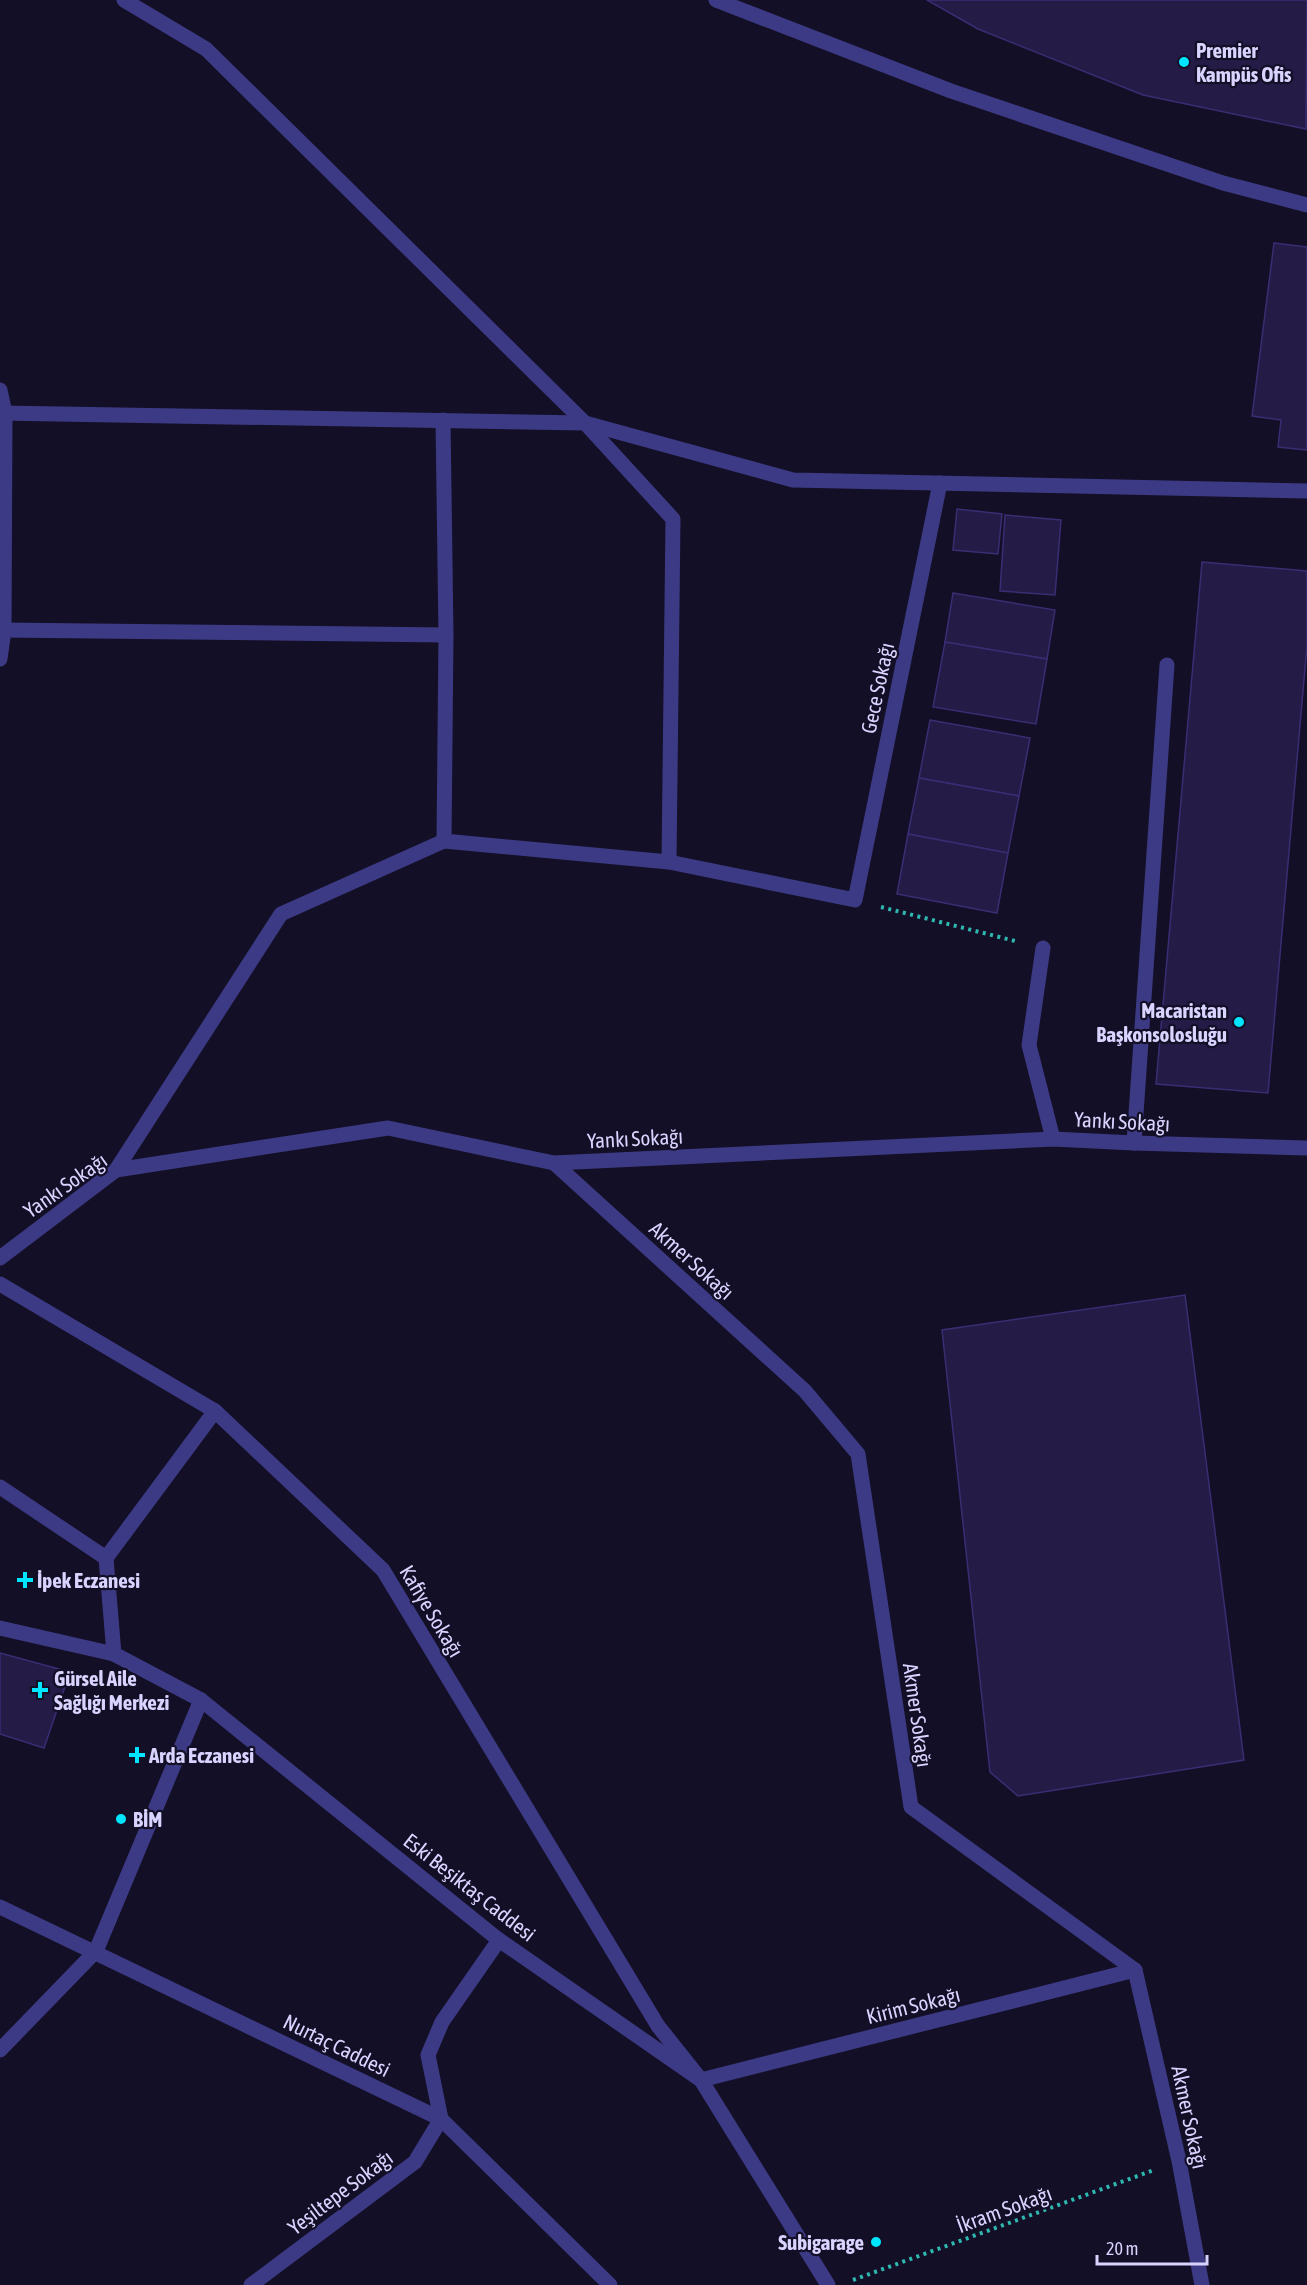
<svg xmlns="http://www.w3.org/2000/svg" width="1307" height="2285" viewBox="0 0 1307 2285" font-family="'Asap Condensed',sans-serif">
<rect width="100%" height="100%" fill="#130f26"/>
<g fill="#241b47" stroke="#3b2d73" stroke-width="1.5">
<path d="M927,0H1307L1306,129L1143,95L978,29Z"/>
<path d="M1274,243L1307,247V450L1278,447L1281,420L1252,416Z"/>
<path d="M957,509L1002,514L998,554L953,550Z"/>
<path d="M1005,515L1061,520L1055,595L1000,591Z"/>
<path d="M1202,562L1307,571V645L1268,1093L1156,1084Z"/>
<path d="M953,593L1055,610L1047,659L945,642Z"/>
<path d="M945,642L1047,659L1036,724L933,707Z"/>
<path d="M930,720L1030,738L1019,796L919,778Z"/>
<path d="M919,778L1019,796L1008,853L908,834Z"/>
<path d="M908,834L1008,853L997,913L897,894Z"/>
<path d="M1185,1295L1244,1760L1018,1796L990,1772L942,1330Z"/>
<path d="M0,1653L70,1672L44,1748L0,1734Z"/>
</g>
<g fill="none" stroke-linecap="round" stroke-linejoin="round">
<g stroke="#2fb8b0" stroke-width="4" stroke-dasharray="3 4.5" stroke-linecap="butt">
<path d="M881,907L1019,942"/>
<path d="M853,2280L1154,2170"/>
</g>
<g stroke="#3d3a85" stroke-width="15">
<path d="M124,0L206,49L585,423L793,480L1307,491"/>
<path d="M716,0L951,91L1223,183L1307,205"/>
<path d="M0,390L5,413L4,630L0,659"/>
<path d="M0,413L585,423L673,519L669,862"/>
<path d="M443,420L446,635L444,841L669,862L855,900L940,483"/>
<path d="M0,630L446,635"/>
<path d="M1043,948L1029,1045L1053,1139"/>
<path d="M1134,1143L1167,665"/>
<path d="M554,1163L805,1391L858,1454L911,1807L1135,1970L1179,2161L1202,2285"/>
<path d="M116,1170L281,914L444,841"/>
<path d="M0,1258L116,1170L388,1128L554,1163L1053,1139L1134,1143L1307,1148"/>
<path d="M0,1284L215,1411L383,1570L658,2026L701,2080L1135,1970"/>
<path d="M0,1487L106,1558L215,1411"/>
<path d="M106,1558L114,1654"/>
<path d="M0,1628L114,1654L201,1700L499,1940L701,2080L828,2285"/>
<path d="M0,1907L441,2119L610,2285"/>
<path d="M0,2050L96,1951L201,1700"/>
<path d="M251,2285L415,2162L441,2119L428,2055L442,2022L499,1940"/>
</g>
</g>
<g fill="#00e5ff" stroke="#130f26" stroke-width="2">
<circle cx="1184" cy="62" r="6"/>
<circle cx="1239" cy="1022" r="6"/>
<path d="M22 1571h6v6h6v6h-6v6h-6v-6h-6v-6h6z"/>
<path d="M37 1681h6v6h6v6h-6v6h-6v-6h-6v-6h6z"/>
<path d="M134 1746h6v6h6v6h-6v6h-6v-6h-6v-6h6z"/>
<circle cx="121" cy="1819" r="6"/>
<circle cx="876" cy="2242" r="6"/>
</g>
<g text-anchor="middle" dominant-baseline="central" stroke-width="4.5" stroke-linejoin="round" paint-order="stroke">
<g font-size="21" font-weight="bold" fill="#d9d4ff" stroke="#130f26" text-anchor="start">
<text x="1196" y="50">Premier<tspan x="1196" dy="24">Kampüs Ofis</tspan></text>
<text x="1227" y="1010" text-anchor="end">Macaristan<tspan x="1227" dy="24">Başkonsolosluğu</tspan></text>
<text x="37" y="1580">İpek Eczanesi</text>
<text x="54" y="1678">Gürsel Aile<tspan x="54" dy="24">Sağlığı Merkezi</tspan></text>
<text x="149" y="1755">Arda Eczanesi</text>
<text x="133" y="1819">BİM</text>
<text x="864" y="2242" text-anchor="end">Subigarage</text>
</g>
<g font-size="21" fill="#d9d4ff" stroke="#130f26">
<text transform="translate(877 688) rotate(-78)">Gece Sokağı</text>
<text transform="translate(1122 1121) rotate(3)">Yankı Sokağı</text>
<text transform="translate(635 1138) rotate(-3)">Yankı Sokağı</text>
<text transform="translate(65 1185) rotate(-35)">Yankı Sokağı</text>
<text transform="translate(692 1260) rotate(42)">Akmer Sokağı</text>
<text transform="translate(432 1611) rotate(59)">Kafiye Sokağı</text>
<text transform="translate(918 1715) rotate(82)">Akmer Sokağı</text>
<text transform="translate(470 1887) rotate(38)">Eski Beşiktaş Caddesi</text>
<text transform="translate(913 2005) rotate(-14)">Kirim Sokağı</text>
<text transform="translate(337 2045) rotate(26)">Nurtaç Caddesi</text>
<text transform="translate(1190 2117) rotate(78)">Akmer Sokağı</text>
<text transform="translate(340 2192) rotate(-37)">Yeşiltepe Sokağı</text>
<text transform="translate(1004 2209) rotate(-20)">İkram Sokağı</text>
</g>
</g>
<path d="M1097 2255v9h110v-9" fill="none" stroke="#d9d4ff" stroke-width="3"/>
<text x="1106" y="2255" font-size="18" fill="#d9d4ff" stroke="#130f26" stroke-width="4.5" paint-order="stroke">20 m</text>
</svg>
